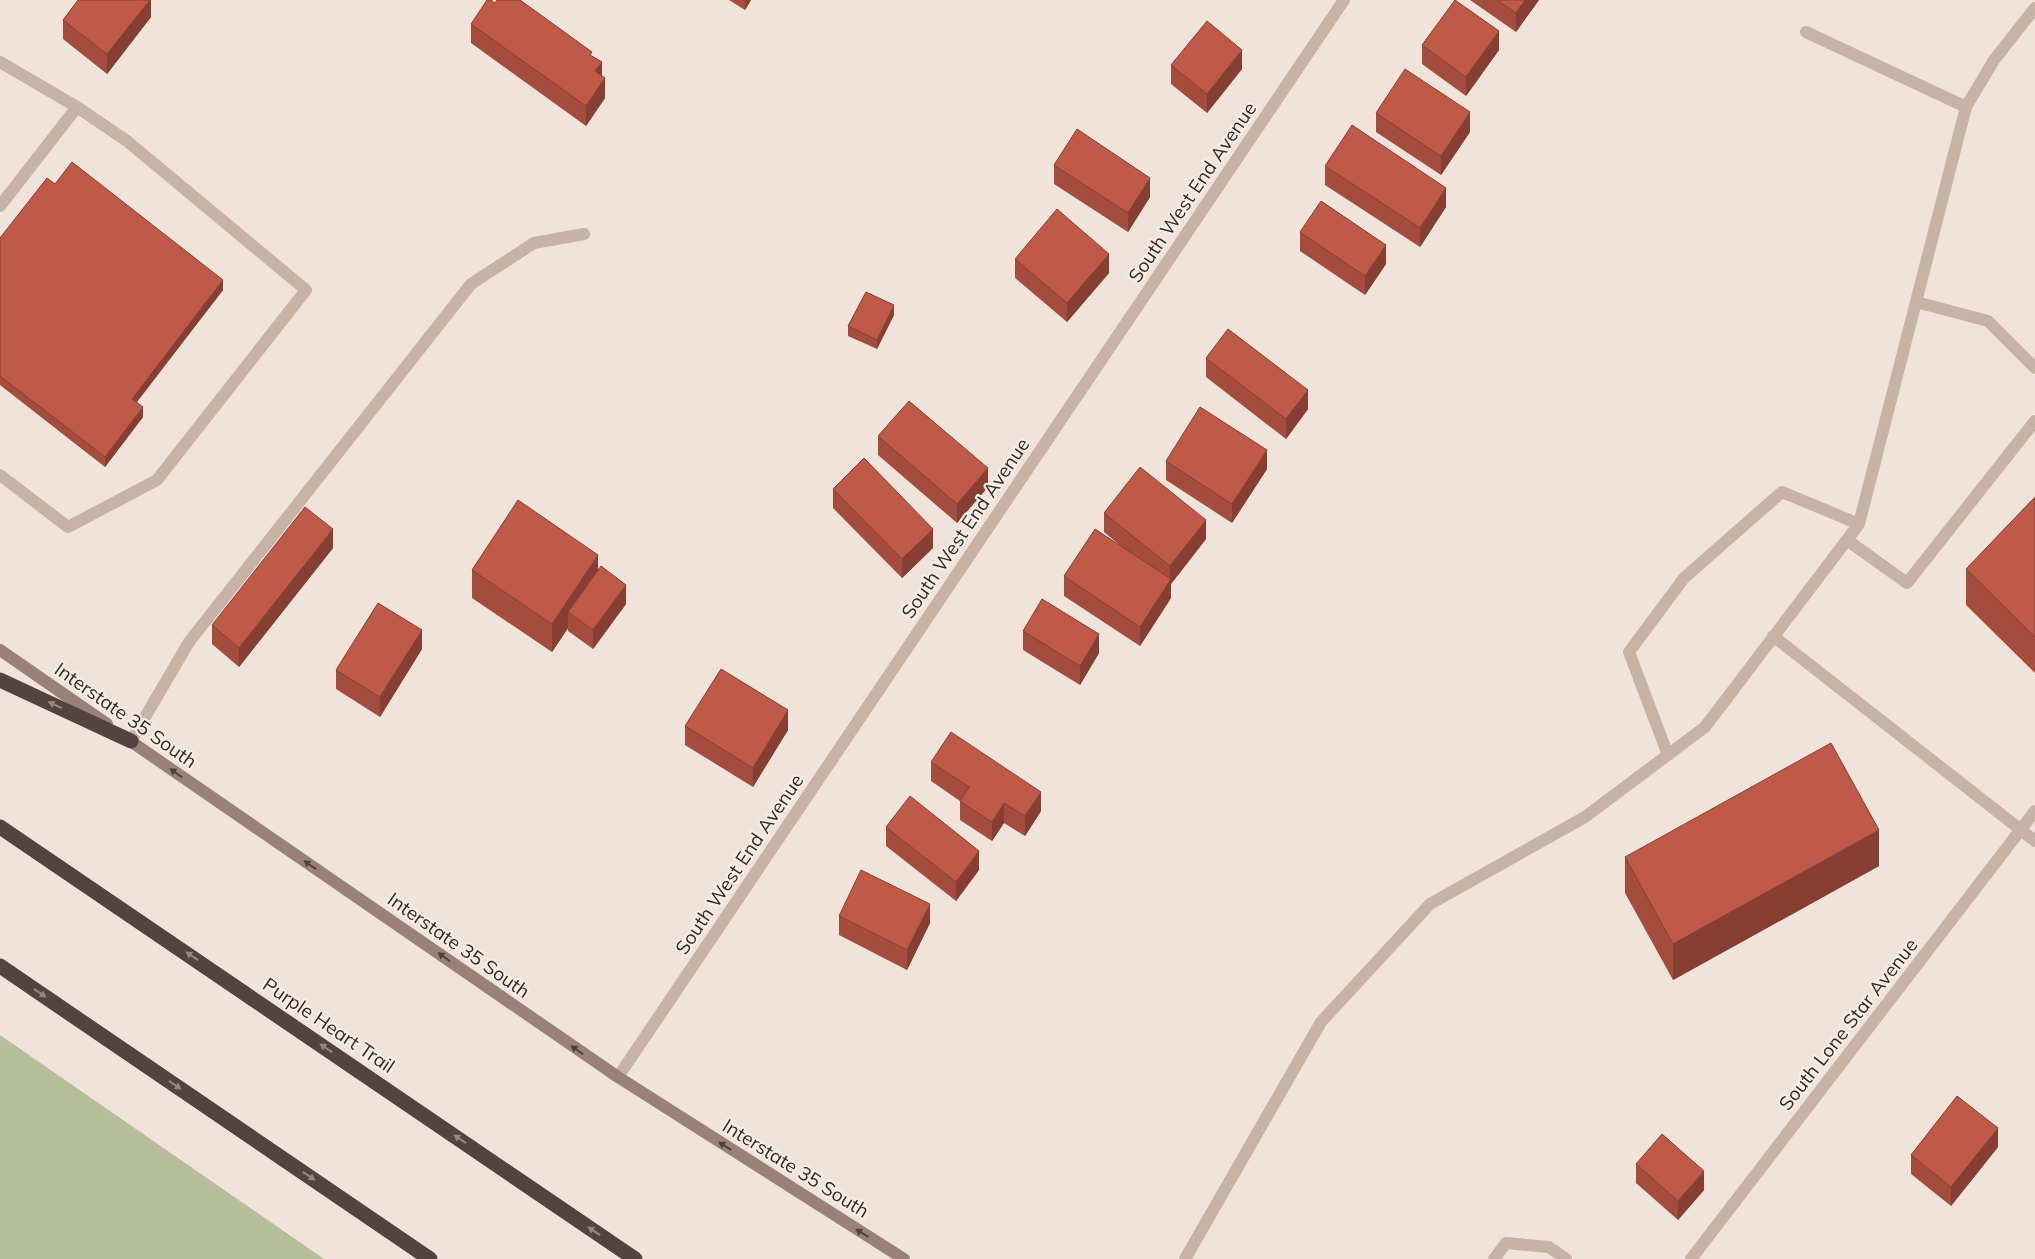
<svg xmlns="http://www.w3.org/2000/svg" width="2035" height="1259" font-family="Mulish,sans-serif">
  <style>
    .green { fill: #b5bd9a }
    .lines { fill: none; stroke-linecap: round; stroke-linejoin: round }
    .service { stroke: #c7b2a6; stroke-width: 12 }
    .minor { stroke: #c7b2a6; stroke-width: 12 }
    .secondary { stroke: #9a8178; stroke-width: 12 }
    .motorway { stroke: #54433e; stroke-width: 15 }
    .wall { fill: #a44d3e }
    .shaded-wall { fill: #863f32 }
    .building { fill: #bf5a48; stroke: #863f32 }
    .oneway { fill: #968781 }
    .oneway2 { fill: #4d3f3a }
    .labels { text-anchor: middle; stroke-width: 4.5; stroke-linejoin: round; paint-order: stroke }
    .street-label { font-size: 19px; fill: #332926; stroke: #f8ede5 }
  </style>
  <rect width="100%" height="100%" fill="#f0e3d9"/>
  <path class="green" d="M0 1035 324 1259H0Z"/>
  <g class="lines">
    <path class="service" d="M1806 32 1966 107
      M0 62 77 107 127 141 306 290 157 480 68 527 0 475
      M0 206 77 107
      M1916 302 1988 321 2035 368
      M1847 540 1907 583 2035 421
      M1773 636 2021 830
      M131 741 189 642 471 284 534 243 584 234
      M1668 755 1629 652 1684 578 1782 492 1859 524
      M1185 1259 1321 1022 1430 904 1585 817 1705 727 1859 524 1966 107 1994 60 2035 8
      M1494 1259 1506 1243 1549 1247 1566 1259"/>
    <path class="minor" d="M2021 830 2035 841
      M618 1077 1344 0
      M1691 1259 2035 811"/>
    <path class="secondary" d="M0 650 107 724
      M123 736 618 1077 904 1259"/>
    <path class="motorway" d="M0 680 131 741
      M0 827 635 1259
      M0 966 430 1259"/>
  </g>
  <path class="wall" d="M151 0V17L107 74 63 39V20Z
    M729 0H751L745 10Z
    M1470 0H1539L1516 32Z
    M495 3 592 56 602 76 605 98 586 126 471 43V24Z
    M1422 45 1499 50 1466 96 1422 64Z
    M1171 65 1242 69 1207 113 1171 84Z
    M1376 113 1470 132 1441 175 1376 132Z
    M1054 165 1150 197 1128 232 1054 184Z
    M1325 166 1446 207 1420 247 1325 185Z
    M55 184 223 290 137 402 143 417 105 467 0 385V238Z
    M1300 232 1386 264 1365 295 1300 251Z
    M1015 259 1109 273 1067 322 1015 278Z
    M894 315 877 349 848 336V326Z
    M1206 358 1308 409 1286 439 1206 377Z
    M878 436 988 487 957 523 878 455Z
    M1166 461 1267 469 1232 523 1166 480Z
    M833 489 933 548 902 578 833 508Z
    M2035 497V673L1966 605V569Z
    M1104 513 1206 539 1171 584V598L1140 646 1064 596V576L1122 547 1104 532Z
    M333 548 239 667 212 644V625Z
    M472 570H598L626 604 593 649 568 631V628L552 652 472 598Z
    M1023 631 1099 653 1080 685 1023 650Z
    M422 649 380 717 336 689V670Z
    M685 726 788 730 753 787 685 745Z
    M931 762 1041 811 1025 836 1004 823 992 841 960 820V801L931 781Z
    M886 827 979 870 956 901 886 846Z
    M1625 857 1879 866 1673 980 1625 893Z
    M839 916 930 923 907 970 839 935Z
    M1998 1147 1951 1206 1911 1174V1155Z
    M1636 1164 1704 1190 1678 1220 1636 1183Z"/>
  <path class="shaded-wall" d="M150 0H151V17L107 74V54Z
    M745 0H751L745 10Z
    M1525 0H1539L1516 32V13Z
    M1499 31V50L1466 96V77Z
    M1242 50V69L1207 113V94Z
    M602 62V82L595 71Z
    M605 78V98L586 126V106Z
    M1470 112V132L1441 175V156Z
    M1150 178V197L1128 232V213Z
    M1446 188V207L1420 247V228Z
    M1386 245V264L1365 295V276Z
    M1109 254V273L1067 322V303Z
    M223 280V290L132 408V399Z
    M894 305V315L877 349V340Z
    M1308 390V409L1286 439V419Z
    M143 407V417L105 467V457Z
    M1267 450V469L1232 523V504Z
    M988 468V487L957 523V504Z
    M1206 520V539L1171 584V598L1140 646V627L1170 580V566Z
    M333 529V548L239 667V648Z
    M933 529V548L902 578V559Z
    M598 555V583L568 612V628L552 652V624Z
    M626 585V604L593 649V630Z
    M422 630V649L380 717V697Z
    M1099 634V653L1080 685V666Z
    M788 710V730L753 787V768Z
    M1041 792V811L1025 836V816Z
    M1004 803V823L992 841V822Z
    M1879 830V866L1673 980V944Z
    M979 851V870L956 901V882Z
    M930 904V923L907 970V950Z
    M1998 1128V1147L1951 1206V1187Z
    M1704 1171V1190L1678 1220V1201Z"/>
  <path class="building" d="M78 0H150L107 54 63 20Z
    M487 0H491L495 3 497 0H520L592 52 590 55 602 62 595 71 605 78 586 106 471 24Z
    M1455 0 1499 31 1466 77 1422 45Z
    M1497 0H1525L1516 13Z
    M1207 21 1242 50 1207 94 1171 65Z
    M1405 69 1470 112 1441 156 1376 113Z
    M1352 125 1446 188 1420 228 1325 166Z
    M1077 129 1150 178 1128 213 1054 165Z
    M72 162 223 280 132 399 143 407 105 457 0 376V238L47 178 55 184Z
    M1321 201 1386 245 1365 276 1300 232Z
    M1057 209 1109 254 1067 303 1015 259Z
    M866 292 894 305 877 340 848 326Z
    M1228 329 1308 390 1286 419 1206 358Z
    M909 401 988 468 957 504 878 436Z
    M1200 407 1267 450 1232 504 1166 461Z
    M864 458 933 529 902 559 833 489Z
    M1140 467 1206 520 1170 566 1104 513Z
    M2035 497V637L1966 569Z
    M518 500 598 555 552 624 472 570Z
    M305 507 333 529 239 648 212 625Z
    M1095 529 1171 579 1140 627 1064 576Z
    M601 566 626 585 593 630 568 612Z
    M1042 599 1099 634 1080 666 1023 631Z
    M378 603 422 630 380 697 336 670Z
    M721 669 788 710 753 768 685 726Z
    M951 732 1041 792 1025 816 1004 803 992 822 960 801 969 787 931 762Z
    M1831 743 1879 830 1673 944 1625 857Z
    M910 796 979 851 956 882 886 827Z
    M861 870 930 904 907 950 839 916Z
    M1957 1096 1998 1128 1951 1187 1911 1155Z
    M1662 1134 1704 1171 1678 1201 1636 1164Z"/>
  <defs><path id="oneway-solid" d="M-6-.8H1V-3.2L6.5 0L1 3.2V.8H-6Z" transform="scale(1.25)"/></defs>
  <g class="oneway">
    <use href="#oneway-solid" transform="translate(55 705) rotate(-155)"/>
    <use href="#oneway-solid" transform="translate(192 956) rotate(-146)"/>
    <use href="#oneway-solid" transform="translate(40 993) rotate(34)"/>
    <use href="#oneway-solid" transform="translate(326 1048) rotate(-146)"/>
    <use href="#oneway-solid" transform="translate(175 1085) rotate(34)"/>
    <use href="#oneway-solid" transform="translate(460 1139) rotate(-146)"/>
    <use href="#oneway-solid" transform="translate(309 1176) rotate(34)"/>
    <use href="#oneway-solid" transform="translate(594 1231) rotate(-146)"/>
  </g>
  <g class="oneway2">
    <use href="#oneway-solid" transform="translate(176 773) rotate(-145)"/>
    <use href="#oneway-solid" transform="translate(310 865) rotate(-145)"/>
    <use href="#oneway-solid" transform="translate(444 957) rotate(-145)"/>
    <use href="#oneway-solid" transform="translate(577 1050) rotate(-145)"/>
    <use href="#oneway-solid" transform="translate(725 1146) rotate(-148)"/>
    <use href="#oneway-solid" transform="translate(862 1233) rotate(-148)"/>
  </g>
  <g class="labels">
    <g class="street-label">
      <text transform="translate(1192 192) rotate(-56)" y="7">South West End Avenue</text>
      <text transform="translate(965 528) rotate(-56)" y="7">South West End Avenue</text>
      <text transform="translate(126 715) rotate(35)" y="7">Interstate 35 South</text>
      <text transform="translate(739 864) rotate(-56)" y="7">South West End Avenue</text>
      <text transform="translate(459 945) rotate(35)" y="7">Interstate 35 South</text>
      <text transform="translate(1848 1024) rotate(-52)" y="7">South Lone Star Avenue</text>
      <text transform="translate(329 1025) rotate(34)" y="7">Purple Heart Trail</text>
      <text transform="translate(796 1168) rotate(32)" y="7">Interstate 35 South</text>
    </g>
  </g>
</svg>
